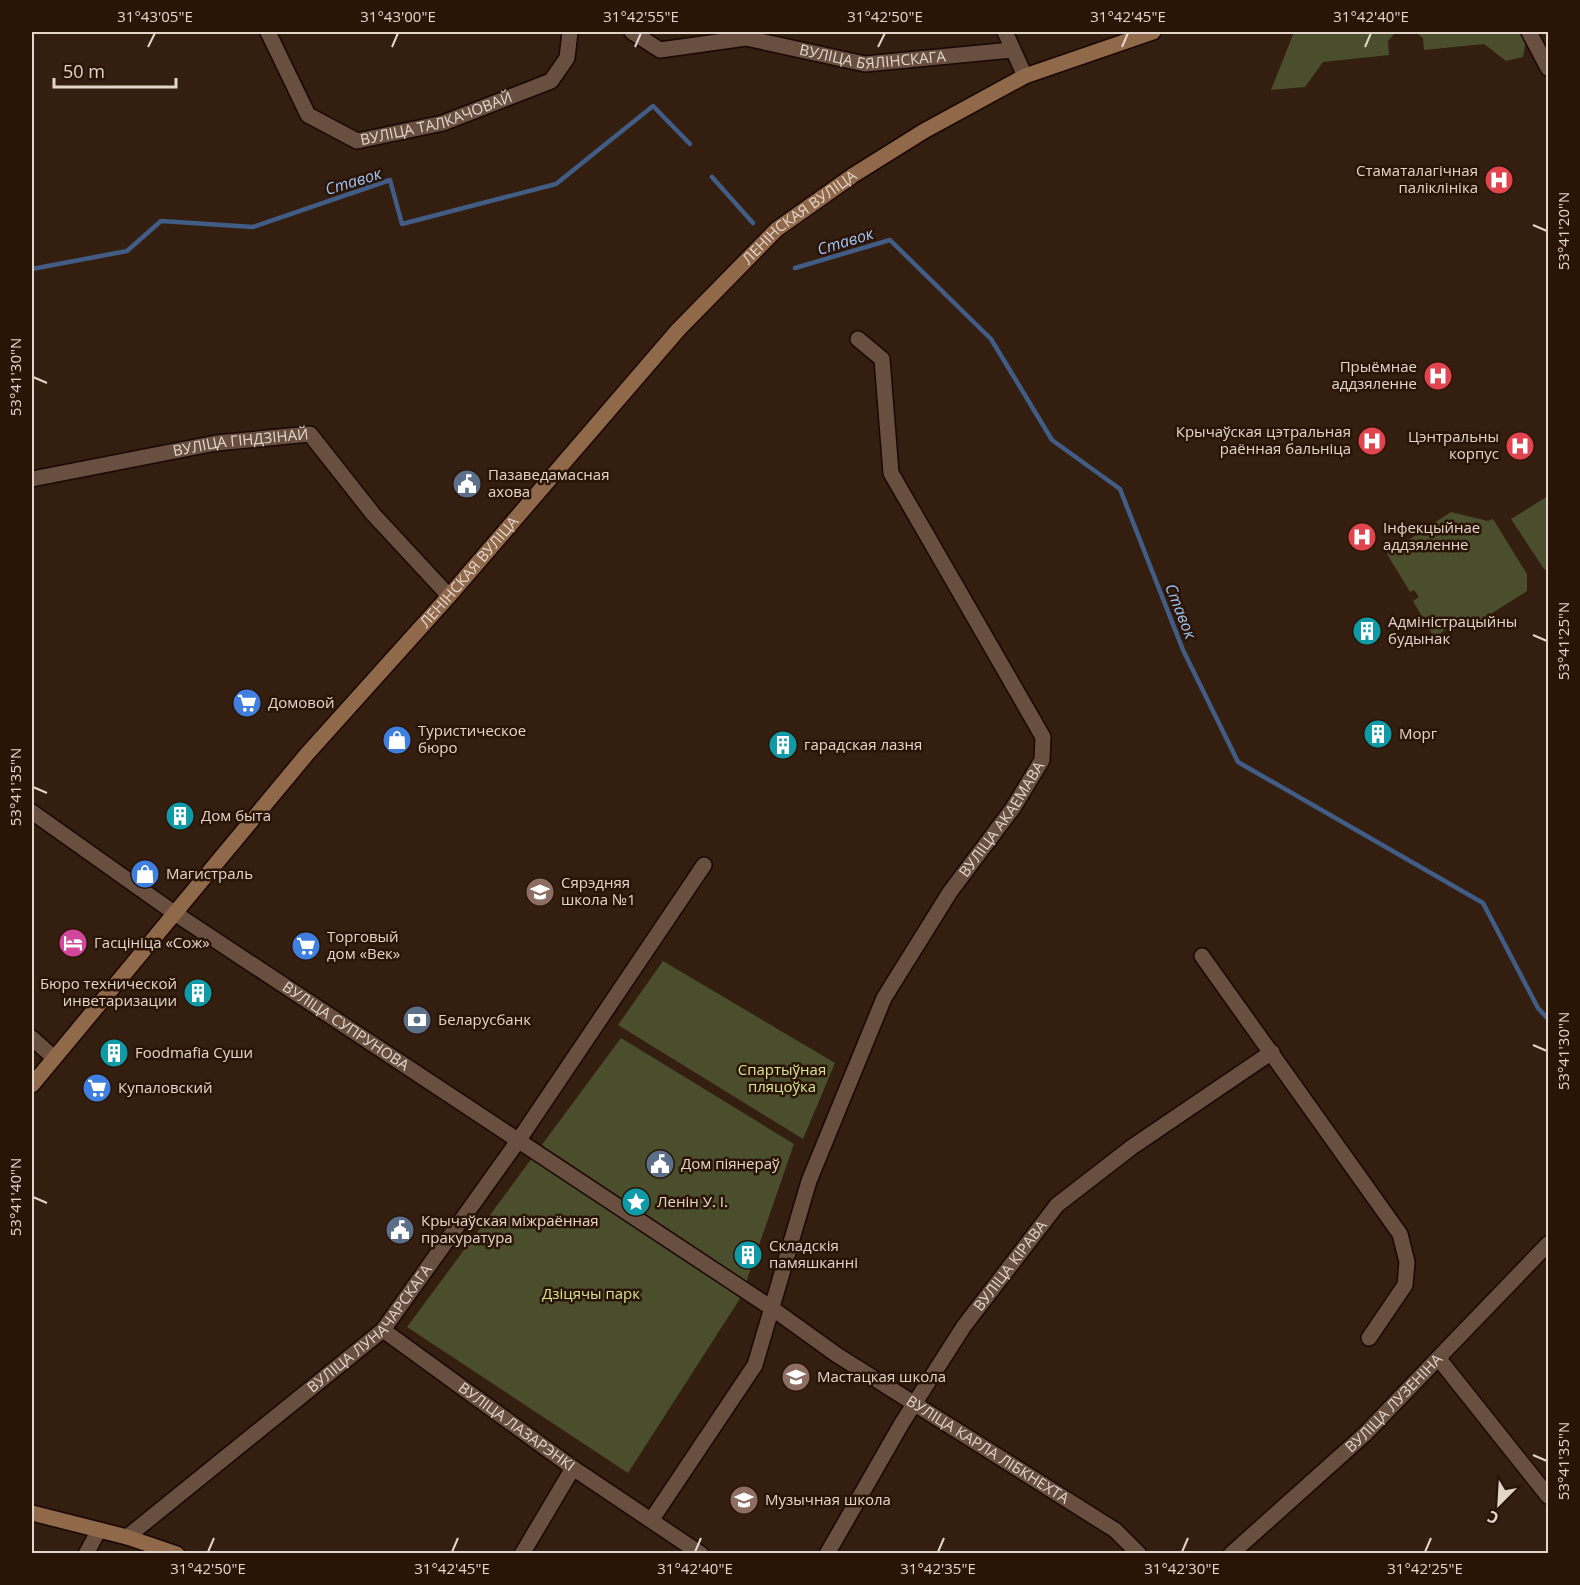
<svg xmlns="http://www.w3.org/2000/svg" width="1580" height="1585" font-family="'Open Sans',sans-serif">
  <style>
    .green { fill: #4a4e2d }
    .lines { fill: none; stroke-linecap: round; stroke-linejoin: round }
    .stream { stroke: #415c85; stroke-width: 4.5 }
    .street-casing { stroke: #1a0700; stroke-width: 18 }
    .secondary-casing { stroke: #1a0700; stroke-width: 18 }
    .street { stroke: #684f3f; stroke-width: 15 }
    .secondary { stroke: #90684a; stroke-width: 15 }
    .ticks { fill: none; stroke: #e4d5cb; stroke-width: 2 }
    .labels { text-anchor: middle; stroke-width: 5; stroke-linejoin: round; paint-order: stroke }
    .street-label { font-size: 15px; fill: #e4d5cb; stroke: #291406 }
    .poi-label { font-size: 15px; fill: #e4d5cb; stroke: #291406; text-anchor: start }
    .park-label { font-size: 15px; fill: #dae593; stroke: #291406 }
    .water-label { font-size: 16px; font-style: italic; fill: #9fc2f7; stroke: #291406 }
    .neatline { fill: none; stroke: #e4d5cb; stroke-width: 2 }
    .ticks-label { font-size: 15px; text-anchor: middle; fill: #e4d5cb }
  </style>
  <rect width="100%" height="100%" fill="#331e0f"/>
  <path class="green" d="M1294 32H1396L1388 41 1389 55 1323 62 1305 87 1271 90Z
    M1415 32H1522L1526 40 1523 57 1506 61 1484 44 1424 50 1423 38Z
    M1548 496V571L1544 569 1511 519Z
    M1451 512 1488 521 1493 519 1527 574V591L1473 625 1456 623 1442 632 1436 641 1413 601 1419 597 1414 590 1410 592 1387 554Z
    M663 961 835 1063 803 1139 618 1025Z
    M621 1038 794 1144 741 1297 628 1473 407 1327Z"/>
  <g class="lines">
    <path class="stream" d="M712 177 753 223
      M795 268 890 240 991 339 1052 440 1120 489 1183 650 1238 762 1483 903 1538 1008 1548 1019
      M32 269 127 251 161 221 253 227 390 180 402 224 556 184 653 106 690 144"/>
    <g class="street-casing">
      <g id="street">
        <path id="s1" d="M268 32 308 115 357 141 443 123 551 81 567 58 570 32"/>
        <path id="s2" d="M632 32 660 50 746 38 865 64 1012 50"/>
        <path d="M1005 32 1025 76"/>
        <path d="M1529 32 1548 68"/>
        <path id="s3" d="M32 479 216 443 310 434 373 514 449 596"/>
        <path id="s4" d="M32 812 173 912 773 1309 837 1355 1115 1530 1139 1554"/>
        <path d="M1202 956 1400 1234 1407 1262 1405 1285 1369 1338"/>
        <path d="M32 1038 54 1058"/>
        <path id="s5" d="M383 1330 573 1468 701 1554"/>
        <path d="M1439 1359 1548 1496"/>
        <path id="s6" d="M652 1519 755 1365 809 1181 884 998 950 892 1013 808 1042 760 1043 737 891 473 882 359 858 339"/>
        <path id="s7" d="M127 1537 383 1330 518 1141 704 865"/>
        <path d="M86 1554 99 1530"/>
        <path d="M522 1554 573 1468"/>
        <path id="s8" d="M827 1554 902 1423 964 1326 1057 1205 1132 1147 1272 1052"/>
        <path id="s9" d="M1231 1554 1365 1434 1548 1244"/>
      </g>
    </g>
    <g class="secondary-casing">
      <g id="secondary">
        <path id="s10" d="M32 1085 307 754 449 596 678 330 777 229 852 176 924 131 1025 76 1153 32"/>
        <path d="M32 1513 127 1537 177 1554"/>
      </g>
    </g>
    <use href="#street" class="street"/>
    <use href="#secondary" class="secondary"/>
  </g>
  <path class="ticks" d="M148 47 155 33M392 47 398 33M635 47 641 33M878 47 885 33M1122 47 1128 33M1365 47 1371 33M1533 225 1547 231M33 377 47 383M1533 635 1547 641M33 787 47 793M1533 1045 1547 1051M33 1197 47 1203M1533 1455 1547 1461M208 1552 214 1538M452 1552 458 1538M695 1552 701 1538M938 1552 944 1538M1182 1552 1188 1538M1425 1552 1431 1538"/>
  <defs>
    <g id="hospital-disc" transform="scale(1.5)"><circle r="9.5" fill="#e0444e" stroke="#291406"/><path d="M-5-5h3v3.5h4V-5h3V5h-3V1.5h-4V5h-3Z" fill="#fff"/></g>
    <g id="civic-disc" transform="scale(1.5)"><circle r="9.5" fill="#5c6f8a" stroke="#291406"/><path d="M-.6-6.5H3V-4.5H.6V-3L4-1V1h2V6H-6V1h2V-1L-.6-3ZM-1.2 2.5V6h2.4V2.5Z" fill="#fff"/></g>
    <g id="building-disc" transform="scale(1.5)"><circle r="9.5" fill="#0f9aa8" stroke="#291406"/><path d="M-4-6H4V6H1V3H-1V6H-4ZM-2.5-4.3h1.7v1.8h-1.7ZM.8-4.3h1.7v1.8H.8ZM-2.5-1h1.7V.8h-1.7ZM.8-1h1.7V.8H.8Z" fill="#fff"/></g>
    <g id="supermarket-disc" transform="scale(1.5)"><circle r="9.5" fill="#3f7fe0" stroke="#291406"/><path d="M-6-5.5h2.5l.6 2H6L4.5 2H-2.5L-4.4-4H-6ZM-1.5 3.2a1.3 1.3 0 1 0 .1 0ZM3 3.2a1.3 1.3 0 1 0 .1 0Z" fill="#fff"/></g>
    <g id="shop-disc" transform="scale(1.5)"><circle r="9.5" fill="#3f7fe0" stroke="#291406"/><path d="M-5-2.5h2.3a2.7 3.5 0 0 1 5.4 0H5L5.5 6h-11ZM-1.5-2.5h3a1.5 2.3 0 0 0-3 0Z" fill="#fff"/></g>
    <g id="school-disc" transform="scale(1.5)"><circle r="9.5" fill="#8d6e63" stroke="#291406"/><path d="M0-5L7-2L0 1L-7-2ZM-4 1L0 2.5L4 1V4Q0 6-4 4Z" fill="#fff"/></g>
    <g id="hotel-disc" transform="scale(1.5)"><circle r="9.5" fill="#d1479c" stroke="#291406"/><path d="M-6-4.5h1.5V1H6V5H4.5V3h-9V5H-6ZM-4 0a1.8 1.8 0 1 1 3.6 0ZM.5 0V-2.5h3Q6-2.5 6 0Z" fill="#fff"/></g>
    <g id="bank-disc" transform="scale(1.5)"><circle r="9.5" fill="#5c6f8a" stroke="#291406"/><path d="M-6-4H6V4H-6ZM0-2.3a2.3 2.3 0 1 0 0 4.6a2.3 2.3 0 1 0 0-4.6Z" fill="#fff"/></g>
    <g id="sight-disc" transform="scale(1.5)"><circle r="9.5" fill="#0f9aa8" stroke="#291406"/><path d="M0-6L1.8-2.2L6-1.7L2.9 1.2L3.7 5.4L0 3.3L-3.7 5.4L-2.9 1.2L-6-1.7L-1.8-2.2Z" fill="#fff"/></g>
  </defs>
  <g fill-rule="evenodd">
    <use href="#hospital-disc" x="1499" y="180"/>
    <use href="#hospital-disc" x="1438" y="376"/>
    <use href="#hospital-disc" x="1372" y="441"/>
    <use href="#hospital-disc" x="1520" y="446"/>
    <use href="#civic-disc" x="467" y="484"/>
    <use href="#hospital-disc" x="1362" y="537"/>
    <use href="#building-disc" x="1367" y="631"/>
    <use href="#supermarket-disc" x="247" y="703"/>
    <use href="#building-disc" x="1378" y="734"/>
    <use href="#shop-disc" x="397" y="740"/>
    <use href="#building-disc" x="783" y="745"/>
    <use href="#building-disc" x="180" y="816"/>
    <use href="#shop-disc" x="145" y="874"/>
    <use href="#school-disc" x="540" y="892"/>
    <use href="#hotel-disc" x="73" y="943"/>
    <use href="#supermarket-disc" x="306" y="946"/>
    <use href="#building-disc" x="198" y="993"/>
    <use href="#bank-disc" x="417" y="1020"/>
    <use href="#building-disc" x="114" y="1053"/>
    <use href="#supermarket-disc" x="97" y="1088"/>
    <use href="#civic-disc" x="660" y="1164"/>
    <use href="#sight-disc" x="636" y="1202"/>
    <use href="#civic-disc" x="400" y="1230"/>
    <use href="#building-disc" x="748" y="1255"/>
    <use href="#school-disc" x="796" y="1377"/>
    <use href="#school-disc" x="744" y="1500"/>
  </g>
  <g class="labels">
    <g class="street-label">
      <text dy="5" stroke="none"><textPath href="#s2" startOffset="249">ВУЛІЦА БЯЛІНСКАГА</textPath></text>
      <text dy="5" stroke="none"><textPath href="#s1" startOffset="230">ВУЛІЦА ТАЛКАЧОВАЙ</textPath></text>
      <text dy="5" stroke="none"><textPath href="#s10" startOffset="1160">ЛЕНІНСКАЯ ВУЛІЦА</textPath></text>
      <text dy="5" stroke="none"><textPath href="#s3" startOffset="212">ВУЛІЦА ГІНДЗІНАЙ</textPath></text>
      <text dy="5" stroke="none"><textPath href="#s10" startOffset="674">ЛЕНІНСКАЯ ВУЛІЦА</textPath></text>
      <text dy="5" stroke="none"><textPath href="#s6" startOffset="789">ВУЛІЦА АКАЕМАВА</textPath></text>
      <text dy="5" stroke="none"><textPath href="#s4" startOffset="380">ВУЛІЦА СУПРУНОВА</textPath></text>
      <text dy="5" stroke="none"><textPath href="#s8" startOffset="342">ВУЛІЦА КІРАВА</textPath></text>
      <text dy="5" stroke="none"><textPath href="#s7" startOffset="321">ВУЛІЦА ЛУНАЧАРСКАГА</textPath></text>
      <text dy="5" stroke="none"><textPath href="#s9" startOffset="222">ВУЛІЦА ЛУЗЕНІНА</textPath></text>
      <text dy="5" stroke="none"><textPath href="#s5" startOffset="165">ВУЛІЦА ЛАЗАРЭНКІ</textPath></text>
      <text dy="5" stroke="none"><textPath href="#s4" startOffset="1149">ВУЛІЦА КАРЛА ЛІБКНЕХТА</textPath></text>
    </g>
    <g class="poi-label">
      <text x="1478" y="176" text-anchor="end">Стаматалагічная<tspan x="1478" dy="17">паліклініка</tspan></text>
      <text x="1417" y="372" text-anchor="end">Прыёмнае<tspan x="1417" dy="17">аддзяленне</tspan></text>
      <text x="1351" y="437" text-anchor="end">Крычаўская цэтральная<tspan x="1351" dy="17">раённая бальніца</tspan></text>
      <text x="1499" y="442" text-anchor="end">Цэнтральны<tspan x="1499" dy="17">корпус</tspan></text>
      <text x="488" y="480">Пазаведамасная<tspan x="488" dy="17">ахова</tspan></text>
      <text x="1383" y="533">Інфекцыйнае<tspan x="1383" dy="17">аддзяленне</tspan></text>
      <text x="1388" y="627">Адміністрацыйны<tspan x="1388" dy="17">будынак</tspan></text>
      <text x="268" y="708">Домовой</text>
      <text x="418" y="736">Туристическое<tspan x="418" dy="17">бюро</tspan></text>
      <text x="1399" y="739">Морг</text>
      <text x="804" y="750">гарадская лазня</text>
      <text x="201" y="821">Дом быта</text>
      <text x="166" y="879">Магистраль</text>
      <text x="561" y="888">Сярэдняя<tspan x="561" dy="17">школа №1</tspan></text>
      <text x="327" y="942">Торговый<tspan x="327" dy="17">дом «Век»</tspan></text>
      <text x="94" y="948">Гасцініца «Сож»</text>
      <text x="177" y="989" text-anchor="end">Бюро технической<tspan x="177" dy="17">инветаризации</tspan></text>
      <text x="438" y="1025">Беларусбанк</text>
      <text x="135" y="1058">Foodmafia Суши</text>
      <text x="118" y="1093">Купаловский</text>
      <text x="681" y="1169">Дом піянераў</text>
      <text x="657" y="1207">Ленін У. І.</text>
      <text x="421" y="1226">Крычаўская міжраённая<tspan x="421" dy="17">пракуратура</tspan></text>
      <text x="769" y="1251">Складскія<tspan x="769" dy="17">памяшканні</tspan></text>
      <text x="817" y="1382">Мастацкая школа</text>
      <text x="765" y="1505">Музычная школа</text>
    </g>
    <g class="park-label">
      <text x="782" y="1075">Спартыўная<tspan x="782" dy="17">пляцоўка</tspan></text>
      <text x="591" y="1299">Дзіцячы парк</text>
    </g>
    <g class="water-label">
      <text transform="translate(353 181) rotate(-17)" y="6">Ставок</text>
      <text transform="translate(845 241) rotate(-17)" y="6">Ставок</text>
      <text transform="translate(1181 611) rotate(68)" y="6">Ставок</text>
    </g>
  </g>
  <rect width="1580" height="1585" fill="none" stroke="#291406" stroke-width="66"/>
  <g transform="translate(1499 1504) rotate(204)" stroke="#291406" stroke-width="4.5" paint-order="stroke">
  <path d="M0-4.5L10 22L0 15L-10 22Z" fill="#e4d5cb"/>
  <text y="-9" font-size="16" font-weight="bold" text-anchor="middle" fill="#e4d5cb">С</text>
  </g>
  <path d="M54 78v9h122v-9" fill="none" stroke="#e4d5cb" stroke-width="3"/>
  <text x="63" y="78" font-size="18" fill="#e4d5cb" stroke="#291406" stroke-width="4.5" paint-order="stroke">50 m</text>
  <rect x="33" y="33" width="1514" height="1519" class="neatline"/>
  <g class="ticks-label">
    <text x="155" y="22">31°43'05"E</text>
    <text x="398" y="22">31°43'00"E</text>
    <text x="641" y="22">31°42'55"E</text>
    <text x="885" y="22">31°42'50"E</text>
    <text x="1128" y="22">31°42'45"E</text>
    <text x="1371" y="22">31°42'40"E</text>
    <text transform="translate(1564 231) rotate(-90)" y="5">53°41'20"N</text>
    <text transform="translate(16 377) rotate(-90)" y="5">53°41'30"N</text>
    <text transform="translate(1564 641) rotate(-90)" y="5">53°41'25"N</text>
    <text transform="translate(16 787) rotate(-90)" y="5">53°41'35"N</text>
    <text transform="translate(1564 1051) rotate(-90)" y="5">53°41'30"N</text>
    <text transform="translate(16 1197) rotate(-90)" y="5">53°41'40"N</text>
    <text transform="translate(1564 1461) rotate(-90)" y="5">53°41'35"N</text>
    <text x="208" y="1574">31°42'50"E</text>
    <text x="452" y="1574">31°42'45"E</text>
    <text x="695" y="1574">31°42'40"E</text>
    <text x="938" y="1574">31°42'35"E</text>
    <text x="1182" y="1574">31°42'30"E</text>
    <text x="1425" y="1574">31°42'25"E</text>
  </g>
</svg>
